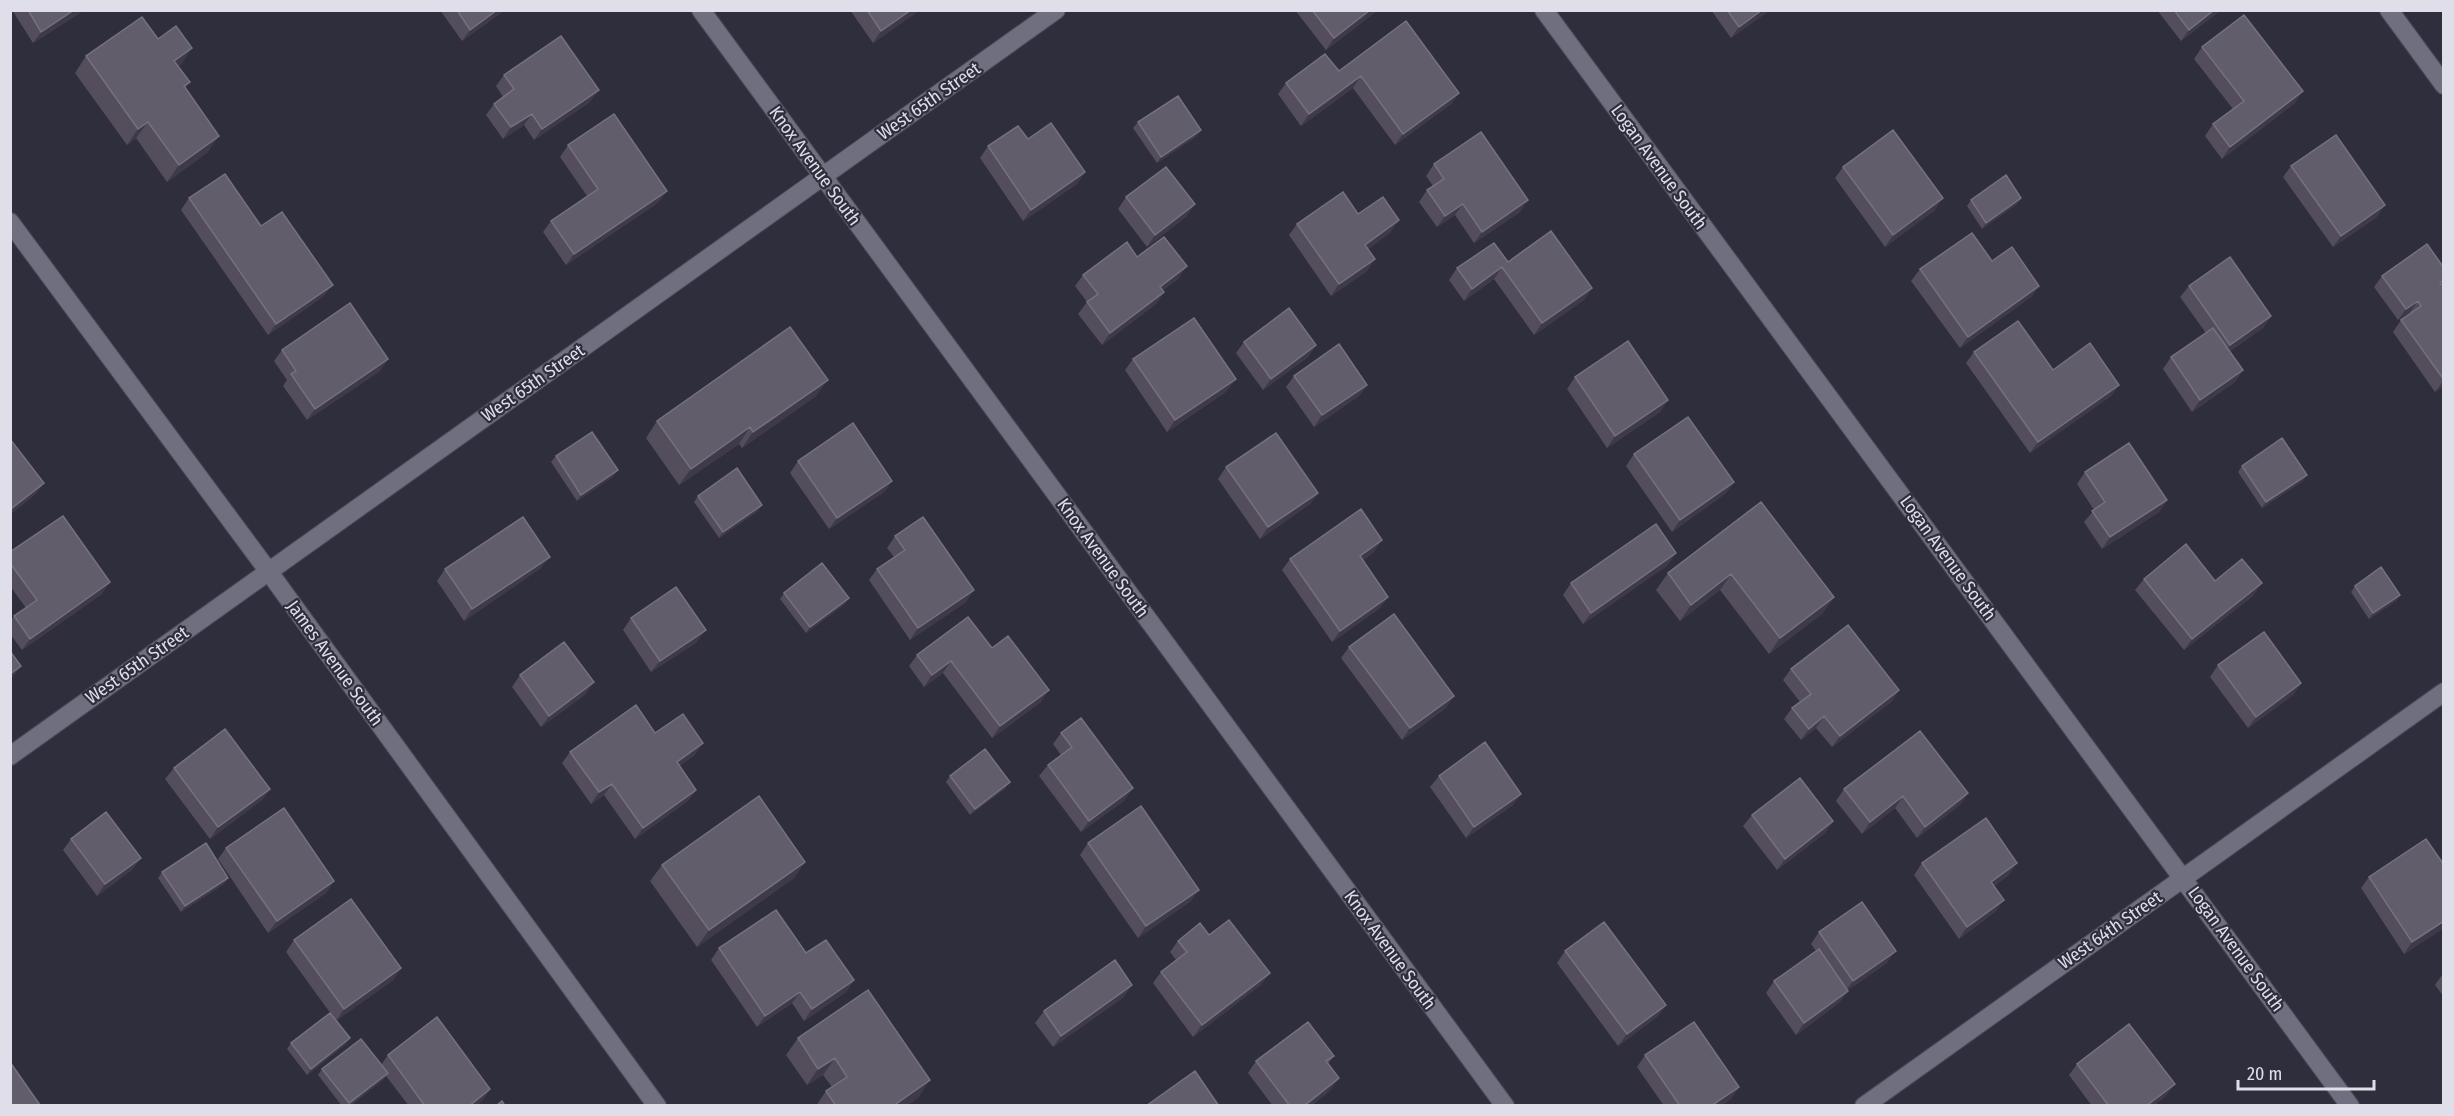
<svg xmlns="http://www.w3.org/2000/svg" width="2454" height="1116" font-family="'Fira Sans Condensed',sans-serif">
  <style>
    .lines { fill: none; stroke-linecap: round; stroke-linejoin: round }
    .street-casing { stroke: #4b4a57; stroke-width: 20 }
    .street { stroke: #706f80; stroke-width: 18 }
    .wall { fill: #534d5c }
    .shaded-wall { fill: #3e3a49 }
    .building { fill: #625d6b; stroke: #76717f; stroke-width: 1.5 }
    .labels { text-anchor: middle; stroke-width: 4.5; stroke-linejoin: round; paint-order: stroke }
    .street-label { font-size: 18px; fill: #e0dfe9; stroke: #2f2e3d }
  </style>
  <rect width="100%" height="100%" fill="#2f2e3d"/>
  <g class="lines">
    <g class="street-casing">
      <path id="street" d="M701 10 1505 1106
        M1544 10 2350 1106
        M2389 10 2444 85
        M10 222 269 572 657 1106
        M10 756 1056 10
        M1864 1106 2444 692"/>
    </g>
    <use href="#street" class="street"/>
  </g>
  <path class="wall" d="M12 10H82L80 13 33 43Z
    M440 10H505L462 41Z
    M850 10H920L873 43Z
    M1295 10H1378L1326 50Z
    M1711 10H1770L1731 38Z
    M2157 10H2221L2181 41Z
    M158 39 181 65 178 66 190 82 185 88 208 152 167 182 136 138 127 145 75 73 86 56Z
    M2202 47 2295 103 2222 159 2205 136 2213 124 2233 109 2194 59Z
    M1339 71 1459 93 1451 104 1395 145 1353 88 1301 126 1278 94 1286 83Z
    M504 75 590 102 534 140 524 125 503 139 486 115 494 104 503 97 496 86Z
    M1138 122 1197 136 1157 163 1133 128Z
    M568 145 659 202 566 265 543 232 551 221 587 196 560 157Z
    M988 146 1085 172 1077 184 1023 221 980 158Z
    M1434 164 1520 212 1474 243 1455 215 1437 227 1419 202 1427 190 1433 186 1426 176Z
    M2291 166 2377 217 2333 247 2283 177Z
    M1843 167 1935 210 1885 247 1835 178Z
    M1126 197 1187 216 1147 247 1118 209Z
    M189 198 261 226 324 296 268 335 181 210Z
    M2021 198 2017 204 1982 229 1967 206 1971 200Z
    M1358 214 1391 232 1368 249 1375 259 1367 271 1331 296 1289 235 1297 224Z
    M1137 257 1179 278 1163 290 1164 292 1156 304 1102 345 1078 314 1087 302 1075 286 1083 275Z
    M1992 261 2039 286 2031 297 1960 348 1911 281 1920 269Z
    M1508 262 1592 288 1584 300 1534 335 1494 279 1464 301 1449 280 1457 268Z
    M2382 276 2443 286 2444 287V386L2435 392 2393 332 2401 320 2411 313 2410 312 2398 320 2374 287Z
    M2189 286 2271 316 2263 328 2230 351 2243 370 2235 382 2192 412 2163 369 2171 357 2206 333 2180 297Z
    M1244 342 1316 345 1308 357 1263 390 1236 353Z
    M282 350 388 359 380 371 307 420 283 386 287 380 274 361Z
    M1974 352 2053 370 2119 385 2111 396 2030 453 1966 363Z
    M1133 359 1227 391 1167 432 1125 370Z
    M1294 376 1367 385 1359 396 1314 427 1286 387Z
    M1575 377 1668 400 1660 412 1607 448 1567 389Z
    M816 396 742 448 739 444 679 485 646 438 657 421Z
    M1634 454 1734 482 1726 493 1672 532 1626 466Z
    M556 456 614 476 577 501 551 462Z
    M798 461 892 481 884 492 829 529 790 473Z
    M2242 466 2303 481 2262 508 2238 472Z
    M1226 467 1318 493 1310 504 1260 539 1218 479Z
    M2085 472 2167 500 2159 512 2102 549 2084 522 2094 510 2077 484Z
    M698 496 758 511 719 538 694 502Z
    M1761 502 1834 597 1822 614 1769 654 1720 590 1680 621 1656 590 1668 573Z
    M895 536 966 602 910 640 869 580 877 569 894 557 887 548Z
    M10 552 102 594 22 650 10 634V621L14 616 26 608 10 586Z
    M1374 552 1363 560 1388 597 1380 608 1332 642 1282 570 1290 559Z
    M1668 565 1583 624 1563 595 1571 583Z
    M541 568 464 621 437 581 445 569Z
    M2144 579 2215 581 2254 595 2184 650 2135 590Z
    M2355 586 2400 595 2396 601 2369 619 2351 592Z
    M784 593 845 604 806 633 780 599Z
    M631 618 697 642 651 672 623 630Z
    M1349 647 1446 708 1402 740 1341 658Z
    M992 648 1041 702 992 738 943 673 924 687 909 666 917 655Z
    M2218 665 2301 683 2293 695 2248 728 2210 677Z
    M1791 669 1899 690 1891 702 1832 747 1816 728 1801 740 1784 719 1792 708 1800 702 1783 680Z
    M520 675 586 694 541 727 512 687Z
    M655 733 695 755 679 766 696 790 688 801 635 839 604 795 591 804 562 763 570 752Z
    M1061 733 1125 800 1081 832 1039 776 1048 765 1061 755 1053 744Z
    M174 768 270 789 262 800 210 839 165 779Z
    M950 776 1006 788 970 815 946 782Z
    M1439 776 1513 805 1466 838 1430 787Z
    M1844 789 1968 793 1960 805 1917 838 1895 808 1862 834 1836 801Z
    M1752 815 1833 821 1825 833 1777 870 1743 826Z
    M71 839 133 869 97 896 63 850Z
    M1088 843 1191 901 1138 938 1080 855Z
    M226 848 334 881 326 893 268 933 218 859Z
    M805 862 794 878 697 947 650 881 662 865Z
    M1922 863 2009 875 1994 886 1996 911 1959 939 1914 875Z
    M2444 865V928L2404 954 2361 888 2369 877Z
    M162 872 228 878 224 884 181 912 158 878Z
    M1819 932 1887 963 1848 990 1840 1002 1796 1035 1766 993 1774 981 1816 951 1811 944Z
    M1209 935 1262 984 1193 1037 1153 983 1161 972 1176 960 1170 952 1178 941Z
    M294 940 401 968 393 980 337 1020 350 1038 346 1044 307 1075 287 1049 291 1043 331 1014 286 952Z
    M719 948 806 953 854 980 846 992 804 1021 792 1003 757 1027 711 960Z
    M1565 951 1666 1005 1658 1016 1618 1046 1557 963Z
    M2444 972V997L2435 985Z
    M1124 997 1053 1047 1035 1023 1044 1011Z
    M798 1038 919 1097 906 1106H816L826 1091 832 1087 823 1075 807 1085 786 1055Z
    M388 1055 490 1089 482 1101 476 1106H409L386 1076 384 1079 350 1106H342L318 1075 322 1069 381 1065Z
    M1645 1055 1739 1087 1731 1099 1721 1106H1664L1637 1067Z
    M1334 1056 1328 1064 1331 1090 1311 1106H1273L1248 1073 1256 1061Z
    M2077 1064 2166 1096 2153 1106H2092L2069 1075Z"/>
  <path class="shaded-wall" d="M74 10H82L80 13 33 43 41 32Z
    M497 10H505L462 41 470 30Z
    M911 10H920L873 43 881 31Z
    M1370 10H1378L1326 50 1334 38Z
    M1762 10H1770L1731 38 1739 27Z
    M2214 10H2221L2181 41 2189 30Z
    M192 48 181 65 163 77 174 61Z
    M1361 76 1353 88 1301 126 1309 114Z
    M599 90 590 102 534 140 542 129Z
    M2303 91 2295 103 2222 159 2230 147Z
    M1459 93 1451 104 1395 145 1403 134Z
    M532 114 524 125 503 139 511 127Z
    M148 122 136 138 127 145 138 129Z
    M1201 130 1197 136 1157 163 1161 157Z
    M219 136 208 152 167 182 179 165Z
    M1085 172 1077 184 1023 221 1031 210Z
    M667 191 659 202 566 265 574 254Z
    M1943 198 1935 210 1885 247 1893 235Z
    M2021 198 2017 204 1982 229 1986 223Z
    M1528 200 1520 212 1474 243 1482 232Z
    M1195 204 1187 216 1147 247 1155 235Z
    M1463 204 1455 215 1437 227 1445 216Z
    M2385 205 2377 217 2333 247 2341 236Z
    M1399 220 1391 232 1357 257 1365 245Z
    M1375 259 1367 271 1331 296 1339 284Z
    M1187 266 1179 278 1152 298 1160 287Z
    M1502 267 1494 279 1464 301 1472 289Z
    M333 285 324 296 268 335 276 324Z
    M2039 286 2031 297 1960 348 1968 337Z
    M1592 288 1584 300 1534 335 1542 323Z
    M1164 292 1156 304 1102 345 1110 333Z
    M2418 301 2410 312 2398 320 2406 309Z
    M2271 316 2263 328 2222 356 2230 345Z
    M1316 345 1308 357 1263 390 1271 379Z
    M388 359 380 371 307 420 315 409Z
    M2243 370 2235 382 2192 412 2200 400Z
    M1236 379 1227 391 1167 432 1175 420Z
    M828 380 816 396 742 448 753 432Z
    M2444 380V386L2435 392Z
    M1367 385 1359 396 1314 427 1322 415Z
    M2119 385 2111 396 2030 453 2038 442Z
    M1668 400 1660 412 1607 448 1615 436Z
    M750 427 739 444 679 485 691 469Z
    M618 470 614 476 577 501 581 495Z
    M2307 475 2303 481 2262 508 2266 502Z
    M892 481 884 492 829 529 837 518Z
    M1734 482 1726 493 1672 532 1680 520Z
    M44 483 36 494 10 515V510L12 508Z
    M1318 493 1310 504 1260 539 1268 527Z
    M2167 500 2159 512 2102 549 2110 537Z
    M762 505 758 511 719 538 723 532Z
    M1382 540 1374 552 1352 567 1360 556Z
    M1676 553 1668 565 1583 624 1591 613Z
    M550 557 541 568 464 621 472 609Z
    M1731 574 1720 590 1680 621 1691 605Z
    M110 582 102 594 22 650 30 639Z
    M2262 583 2254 595 2184 650 2192 639Z
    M974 590 966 602 910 640 918 628Z
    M2400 595 2396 601 2369 619 2373 613Z
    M1388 597 1380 608 1332 642 1340 631Z
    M1834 597 1822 614 1769 654 1780 638Z
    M849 598 845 604 806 633 810 627Z
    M706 630 697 642 651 672 660 661Z
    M951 661 943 673 924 687 932 675Z
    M21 666 13 677 10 679V674Z
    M594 682 586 694 541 727 549 716Z
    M2301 683 2293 695 2248 728 2256 717Z
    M1049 690 1041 702 992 738 1000 726Z
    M1899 690 1891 702 1832 747 1840 736Z
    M1454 696 1446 708 1402 740 1410 728Z
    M1824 716 1816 728 1801 740 1809 729Z
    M703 743 695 755 669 774 677 762Z
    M1010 782 1006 788 970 815 975 809Z
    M612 784 604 795 591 804 599 792Z
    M1133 788 1125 800 1081 832 1089 821Z
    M270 789 262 800 210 839 218 827Z
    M696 790 688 801 635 839 643 828Z
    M1968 793 1960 805 1917 838 1925 827Z
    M1521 794 1513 805 1466 838 1474 827Z
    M1903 796 1895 808 1862 834 1870 822Z
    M1833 821 1825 833 1777 870 1785 859Z
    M141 858 133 869 97 896 105 884Z
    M805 862 794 878 697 947 709 930Z
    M2017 863 2009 875 1983 894 1991 882Z
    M228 878 224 884 181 912 185 906Z
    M334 881 326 893 268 933 277 921Z
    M1199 890 1191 901 1138 938 1146 926Z
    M2004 900 1996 911 1959 939 1967 927Z
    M2444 921V928L2404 954 2412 942Z
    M1896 951 1887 963 1844 993 1853 981Z
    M401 968 393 980 336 1021 344 1009Z
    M1270 973 1262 984 1193 1037 1202 1025Z
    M854 980 846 992 804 1021 812 1009Z
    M1132 985 1124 997 1053 1047 1061 1036Z
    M1848 991 1840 1002 1796 1035 1804 1023Z
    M800 992 792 1003 757 1027 765 1016Z
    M1666 1005 1658 1016 1618 1046 1627 1034Z
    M350 1038 346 1044 307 1075 311 1069Z
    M835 1058 823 1075 807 1085 818 1069Z
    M388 1073 384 1079 350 1106H348Z
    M1339 1078 1331 1090 1311 1106H1304Z
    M930 1080 919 1097 906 1106H893Z
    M2175 1084 2166 1096 2153 1106H2146Z
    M1739 1087 1731 1099 1721 1106H1711Z
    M490 1089 482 1101 476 1106H469Z"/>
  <path class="building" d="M28 10H74L41 32Z
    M457 10H497L470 30Z
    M867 10H911L881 31Z
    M1312 10H1370L1334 38Z
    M1727 10H1762L1739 27Z
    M2174 10H2214L2189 30Z
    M2244 15 2303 91 2230 147 2213 124 2244 101 2202 47Z
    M142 17 158 39 176 26 192 48 174 61 190 82 184 86 219 136 179 165 148 122 138 129 86 56Z
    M1406 21 1459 93 1403 134 1361 76 1309 114 1286 83 1325 54 1339 71Z
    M561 36 599 90 542 129 532 114 511 127 494 104 514 89 504 75Z
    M1178 96 1201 130 1161 157 1138 122Z
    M614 114 667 191 574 254 551 221 598 189 568 145Z
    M1051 123 1085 172 1031 210 988 146 1018 126 1028 139Z
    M1893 130 1943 198 1893 235 1843 167Z
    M1481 132 1528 200 1482 232 1463 204 1445 216 1427 190 1444 179 1434 164Z
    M2336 135 2385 205 2341 236 2291 166Z
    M1166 167 1195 204 1155 235 1126 197Z
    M225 174 261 226 282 212 333 285 276 324 189 198Z
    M2006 175 2021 198 1986 223 1971 200Z
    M1343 192 1358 214 1383 197 1399 220 1365 245 1375 259 1339 284 1297 224Z
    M1551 231 1592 288 1542 323 1502 267 1472 289 1457 268 1494 243 1508 262Z
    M1972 233 1992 261 2012 247 2039 286 1968 337 1920 269Z
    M1164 237 1187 266 1160 287 1164 292 1110 333 1087 302 1098 294 1083 275 1127 242 1137 257Z
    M2427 244 2444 268V280L2440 283 2444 287V380L2401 320 2421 306 2418 301 2406 309 2382 276Z
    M2230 257 2271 316 2230 345 2189 286Z
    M350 303 388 359 315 409 291 374 296 371 282 350Z
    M1289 308 1316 345 1271 379 1244 342Z
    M1194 318 1236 379 1175 420 1133 359Z
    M2018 321 2053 370 2090 343 2119 385 2038 442 1974 352Z
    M790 327 828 380 753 432 750 427 691 469 657 421Z
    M2213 328 2243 370 2200 400 2171 357Z
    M1628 341 1668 400 1615 436 1575 377Z
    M1339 344 1367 385 1322 415 1294 376Z
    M1688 417 1734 482 1680 520 1634 454Z
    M853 423 892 481 837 518 798 461Z
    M592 432 618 470 581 495 556 456Z
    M1276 433 1318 493 1268 527 1226 467Z
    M2282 438 2307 475 2266 502 2242 466Z
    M10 439 44 483 12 508 10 506Z
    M2129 443 2167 500 2110 537 2092 511 2105 502 2085 472Z
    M737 468 762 505 723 532 698 496Z
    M1761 502 1834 597 1780 638 1731 574 1691 605 1668 573Z
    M1361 509 1382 540 1360 556 1388 597 1340 631 1290 559Z
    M63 516 110 582 30 639 14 616 37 600 10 563V552Z
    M523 517 550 557 472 609 445 569Z
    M923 517 974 590 918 628 877 569 905 550 895 536Z
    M1656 524 1676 553 1591 613 1571 583Z
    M2186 544 2215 581 2242 559 2262 583 2192 639 2144 579Z
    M822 563 849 598 810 627 784 593Z
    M2381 567 2400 595 2373 613 2355 586Z
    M676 587 706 630 660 661 631 618Z
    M1394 614 1454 696 1410 728 1349 647Z
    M968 617 992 648 1008 636 1049 690 1000 726 951 661 932 675 917 655Z
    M1848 625 1899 690 1840 736 1824 716 1809 729 1792 708 1811 694 1791 669Z
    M2264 632 2301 683 2256 717 2218 665Z
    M564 642 594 682 549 716 520 675Z
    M10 651 21 666 10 674Z
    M636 705 655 733 683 714 703 743 677 762 696 790 643 828 612 784 599 792 570 752Z
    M1081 718 1133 788 1089 821 1048 765 1072 747 1061 733Z
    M225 729 270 789 218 827 174 768Z
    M1920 731 1968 793 1925 827 1903 796 1870 822 1844 789Z
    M1485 742 1521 794 1474 827 1439 776Z
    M985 749 1010 782 975 809 950 776Z
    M1800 778 1833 821 1785 859 1752 815Z
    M759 796 805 862 709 930 662 865Z
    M1141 806 1199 890 1146 926 1088 843Z
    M284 808 334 881 277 921 226 848Z
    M106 812 141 858 105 884 71 839Z
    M1986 818 2017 863 1991 882 2004 900 1967 927 1922 863Z
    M2426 839 2444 865V921L2412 942 2369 877Z
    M206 843 228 878 185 906 162 872Z
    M351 899 401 968 344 1009 294 940Z
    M1862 902 1896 951 1853 981 1819 932Z
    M776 910 806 953 826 940 854 980 812 1009 800 992 765 1016 719 948Z
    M1229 920 1270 973 1202 1025 1161 972 1187 952 1178 941 1200 923 1209 935Z
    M1604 922 1666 1005 1627 1034 1565 951Z
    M1819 949 1848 991 1804 1023 1774 981Z
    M1115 960 1132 985 1061 1036 1044 1011Z
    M868 990 930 1080 893 1106H836L826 1091 847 1077 835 1058 818 1069 798 1038Z
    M330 1013 350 1038 311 1069 291 1043Z
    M437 1017 490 1089 469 1106H425L388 1055Z
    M1308 1022 1334 1056 1326 1061 1339 1078 1304 1106H1290L1256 1061Z
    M1694 1022 1739 1087 1711 1106H1680L1645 1055Z
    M2129 1024 2175 1084 2146 1106H2109L2077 1064Z
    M361 1039 388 1073 349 1103 322 1069Z
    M10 1062 40 1105V1106H10Z
    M1195 1071 1219 1106H1146Z
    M502 1101 505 1106H496Z"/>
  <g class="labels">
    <g class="street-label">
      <text transform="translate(929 101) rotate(-35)" y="6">West 65th Street</text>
      <text transform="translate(815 166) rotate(54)" y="6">Knox Avenue South</text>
      <text transform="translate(1659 167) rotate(54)" y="6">Logan Avenue South</text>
      <text transform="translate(533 383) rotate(-35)" y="6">West 65th Street</text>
      <text transform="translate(1103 558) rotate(54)" y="6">Knox Avenue South</text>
      <text transform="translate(1948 558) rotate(54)" y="6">Logan Avenue South</text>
      <text transform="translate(335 663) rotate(54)" y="6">James Avenue South</text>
      <text transform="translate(137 665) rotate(-35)" y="6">West 65th Street</text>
      <text transform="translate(2110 930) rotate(-35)" y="6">West 64th Street</text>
      <text transform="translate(2236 949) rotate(54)" y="6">Logan Avenue South</text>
      <text transform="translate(1390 950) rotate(54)" y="6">Knox Avenue South</text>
    </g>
  </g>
  <rect width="2454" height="1116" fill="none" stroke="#e0dfe9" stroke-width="24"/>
  <path d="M2238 1080v9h136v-9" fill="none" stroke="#e0dfe9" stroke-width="3"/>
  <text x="2247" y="1080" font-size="18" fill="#e0dfe9" stroke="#2f2e3d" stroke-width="4.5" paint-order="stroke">20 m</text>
</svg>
